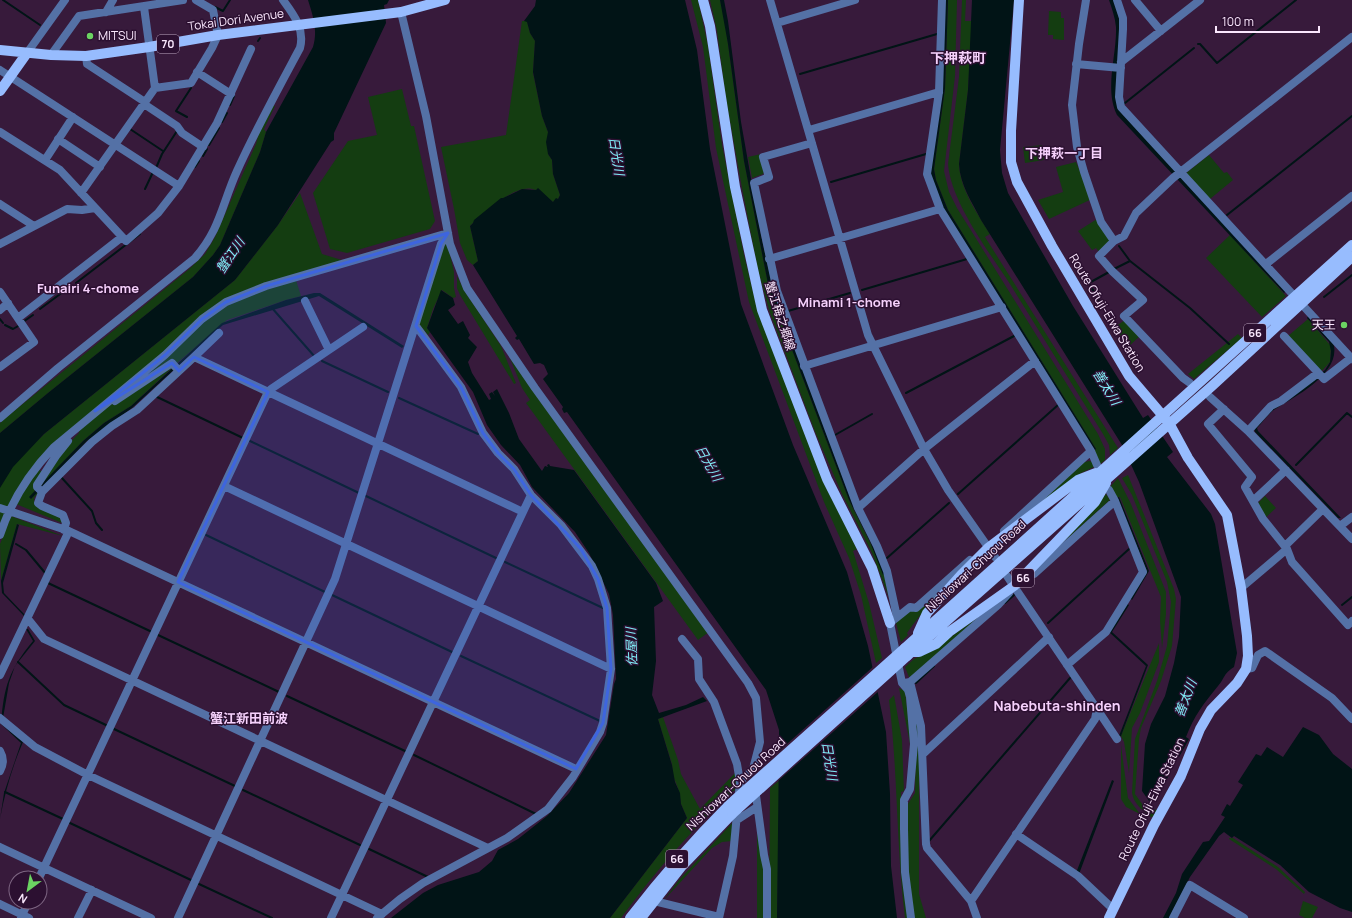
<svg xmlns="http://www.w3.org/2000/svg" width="1352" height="918" font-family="Manrope,'Noto Sans JP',sans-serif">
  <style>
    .green { fill: #143d11 }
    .water { fill: #011416 }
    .pier { fill: #371a3b }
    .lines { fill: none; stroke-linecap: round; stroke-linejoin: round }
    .stream { stroke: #011416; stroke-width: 2 }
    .minor { stroke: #5471a6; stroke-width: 8 }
    .major { stroke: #97bcfe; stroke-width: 10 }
    .major-bridge { stroke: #97bcfe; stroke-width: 10 }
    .marked { fill: #3e65de; fill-opacity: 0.2; stroke: #3e65de; stroke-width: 3; stroke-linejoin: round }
    .poi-dot { fill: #6bd362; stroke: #2c1031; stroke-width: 1.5 }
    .labels { text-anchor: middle; stroke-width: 3; stroke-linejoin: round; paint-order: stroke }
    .shield { fill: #2c1031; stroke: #bca6c0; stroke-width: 1 }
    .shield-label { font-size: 11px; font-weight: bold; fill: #fae7fd }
    .street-label { font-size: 12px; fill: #fae7fd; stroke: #2c1031 }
    .poi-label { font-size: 12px; fill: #fae7fd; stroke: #2c1031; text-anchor: start }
    .neighbourhood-label { font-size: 13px; font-weight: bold; fill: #f6d1fc; stroke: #2c1031 }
    .water-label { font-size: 13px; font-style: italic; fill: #80eff8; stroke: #2c1031 }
    .quarter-label { font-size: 14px; font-weight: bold; fill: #f6d1fc; stroke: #2c1031 }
  </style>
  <rect width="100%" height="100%" fill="#371a3b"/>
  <path class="green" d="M691 0H698L708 46 722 145 744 255 758 312 824 482 857 549 853 551 869 603 882 658 876 663 861 595 849 558 824 502 749 302 716 148 703 47Z
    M710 0H720L725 22 744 161 769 289 849 500 885 573 891 603 872 553 842 494 816 434 770 313 758 270 742 188 726 99 717 31Z
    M948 0H957L955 76 944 171 949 192 957 208 1098 434 1105 449V460L1099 465 1094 451 1096 449 948 210 936 180 934 169 945 88Z
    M962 0H966L965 21H972L968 90 959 164C960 189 977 213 990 234L985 237 1118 448 1110 455 1109 445 1103 434C1072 384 1041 334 1010 284 989 252 951 202 948 164L959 77Z
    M1049 11 1061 12V18H1064V40L1053 39V35H1048Z
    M522 21H527L530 33 535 41 533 73 542 116 548 132V154L552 160 553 174 560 195 558 199 553 202C547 198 540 190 532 189 513 185 483 214 470 226L478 261 473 265 467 260 460 243 454 209 441 147 506 135Z
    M402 89 411 126H414L435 221 430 229 347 253 330 249 313 193 348 141 377 135 368 97Z
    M273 105 275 106 264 129 266 132 260 152 220 245 213 255 193 277 48 393 0 433V423L3 420 188 270 205 254 215 237 256 144 259 132Z
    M1042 145 1044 160 1025 163 1023 147Z
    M761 154 764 172 763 174 752 178 748 157Z
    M1209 155 1224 173 1227 172 1233 180 1210 199 1185 174Z
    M1076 162 1092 199 1049 219 1038 200 1063 192 1056 167Z
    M300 193 322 254 345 261 225 301 51 448 0 528C0 518 0 496 0 487 7 468 30 448 44 434L235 280 278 225Z
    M1097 219 1111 242 1100 253 1096 248 1092 250 1078 231Z
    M1230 235 1286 296 1262 317 1206 258Z
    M447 242 454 272V288L456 297 453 298 442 290 433 309 427 328 430 332 428 335 419 324 443 246Z
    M457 276 464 290 501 346 516 383 514 384 460 295 457 288Z
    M296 280 301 296 286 300 227 320 176 364 136 386C163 359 193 323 227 305 249 293 272 286 296 280Z
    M1308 319 1331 346 1330 362 1321 372 1288 336Z
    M1125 320 1140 336 1128 347 1115 327Z
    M1238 334 1242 338 1194 379 1188 374Z
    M506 348 709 632 698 640 526 403 530 400 522 388Z
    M171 366 173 367 131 406 104 423 83 441 40 486 65 447 79 433 80 427 113 403Z
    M1089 461 1093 462 1094 467 1081 473 1043 505 1017 523 1081 463Z
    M37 469 43 472 31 499 37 492 38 493 34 498 35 505 62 519V523L16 504Z
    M1128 475 1174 589 1176 599 1172 646 1161 681 1141 728 1139 739 1135 794 1145 808 1158 810 1155 816 1151 817C1142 810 1134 804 1132 793L1135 739 1157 681 1167 646 1171 602 1167 582 1132 495 1122 478Z
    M1118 478 1131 504 1166 592V614L1162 648 1160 620 1161 597 1120 497 1117 498 1110 487Z
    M1106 494 1110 500 1046 558 1103 497Z
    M1265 496 1276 508 1264 519 1256 505Z
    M11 516 63 536 17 524 1 581 0 544Z
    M956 575C940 594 921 612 907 633L908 635 901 642 896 623 908 611 918 610Z
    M991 608 913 676 909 677 905 667 914 659 934 649Z
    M1159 643V662L1140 713 1132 728 1129 773 1124 742 1121 736Z
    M899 688 905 691 911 742 910 744Z
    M894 695 902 740 904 791 901 792 903 875 909 918H905C896 845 898 772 889 700Z
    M912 697 919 725V894L926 918H913L907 870 906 807 915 793 916 745Z
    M663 717 678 760 681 774 700 809 736 772 737 788C693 827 656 871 621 918H610L687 818 681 804 678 788 673 776 672 764 658 719Z
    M1121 745 1128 798 1140 814 1126 807 1121 799Z
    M780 780 777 918H769L770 788Z
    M733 822 732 841 722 842 712 848 664 900 679 880Z
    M757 822 764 866 765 918H757Z
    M1229 838H1233L1278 867 1305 892 1304 894 1276 869 1229 839Z
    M1303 901 1318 907 1312 918H1305L1299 915Z"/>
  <path class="water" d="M308 0H389L387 4 384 5 386 23 334 133V140L331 142 278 225 235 280 44 434 13 467 0 488V433L48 393 193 277 213 255 220 245 260 152 266 132 313 47C318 30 313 16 308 0Z
    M536 0H685L697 50 710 149 741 304 793 445 847 572 868 646 886 732 890 794 891 866 897 918H777L779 745V730L766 690 567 412 564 413 562 409 563 407 543 379 548 374 544 365 540 363 534 364 519 339 517 340 515 338 517 336 473 265 478 261 470 226 473 223 474 220 501 198H503L522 189 536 190 538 188 553 202 556 198 558 199 560 195 553 174 552 160 548 154 546 142 548 132 542 116 533 72 535 41 530 33 527 22 524 21 535 6Z
    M720 0H724L728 21 741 122 761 235 773 289 885 573 883 575 870 542 849 500 769 289 744 161 728 44Z
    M944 0H948L945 88 934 169 936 180 948 210 1096 449 1094 451 943 209 934 188 930 171Z
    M972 0H1014L1000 150 1002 173 1008 193 1073 306 1143 418 1148 415 1173 452 1167 457 1211 514 1215 524 1237 653 1234 667C1223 674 1225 678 1218 686 1204 703 1194 716 1186 737L1189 739 1179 757 1176 755 1167 772 1170 773 1167 779 1164 778 1153 801H1149L1142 791 1145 744 1151 724 1165 696 1174 663 1179 637 1181 597 1139 482 1122 445 981 220C972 202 960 185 959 164L968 90Z
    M1109 0H1114L1119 18 1121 112 1286 291 1284 293 1117 115C1104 89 1117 55 1116 27 1115 17 1112 9 1109 0Z
    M441 290 453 298 455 305 448 310 458 324 463 321 470 335 468 338 477 347 468 362 472 373 489 400 491 399 489 394 492 392 495 396 493 392 497 389 509 413 519 439 542 471 545 466 548 467 547 465 549 464 550 466 574 470 656 583 663 601 654 607 656 661 652 695 659 713 686 705 703 697 707 701 658 719 672 765 675 782 680 793 681 804 687 818 610 918H391L423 893 438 885 479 872 492 861 498 850 518 839 547 816 569 793 606 735 614 684 616 679 613 615 609 594 589 553 575 532 532 487 520 465 501 445 487 425 473 392 427 328Z
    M314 293H320L404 346 402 348 319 296 223 325 132 408 87 441 31 499 29 497 83 441 104 423 131 406 222 323 286 300Z
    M1309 315C1315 323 1332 338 1334 346 1339 374 1296 396 1277 408 1269 412 1263 422 1257 428L1258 431 1341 518H1338L1255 432 1254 428 1274 407 1287 400 1325 370 1330 362 1331 351 1329 342 1307 318Z
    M1119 497 1149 571 1132 600 1130 598 1147 571 1117 498Z
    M17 524 19 525 3 583 4 593 25 615V617L2 593 1 581Z
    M1126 603 1129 605 1112 632 1148 665 1121 736H1119L1146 666 1109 632Z
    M26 629H28L35 641 15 666 9 683 2 724 23 742C12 767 5 792 0 819L4 793 21 743 1 724C4 686 9 670 33 641Z
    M1303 727 1319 735 1333 754 1352 769V912L1340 908 1309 892 1280 865 1234 836 1232 838 1224 832 1219 836 1190 877 1169 918H1163L1176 893 1182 874 1203 842 1209 841 1225 817 1221 815 1227 804 1230 806 1243 785 1238 782 1256 754 1261 756 1267 747 1283 757Z
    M1112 780 1114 781 1079 874 1076 873Z"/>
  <path class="pier" d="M874 666 880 690 778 781V752Z"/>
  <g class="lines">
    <path class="stream" d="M3 0 40 25
      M215 7 223 11 230 0
      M258 41 260 38
      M1198 44H1200L1217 63 1296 0
      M800 74 937 34
      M1125 103 1194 48
      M230 105 234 96
      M187 117 176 111 191 88
      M222 122 227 113
      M130 129 163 151
      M209 145 219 128
      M203 156 207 149
      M195 167 199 161
      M156 168 162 154 177 131
      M831 182 926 154
      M145 189 153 172
      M1227 215 1352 116
      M1119 246 1130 261 1190 308 1229 344
      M1114 269 1130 261
      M1109 272 1089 283 1113 325
      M76 283 140 234
      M862 290 967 259
      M1324 297 1352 275
      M272 308 315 357
      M40 309 71 286
      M788 311 850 293
      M0 319 3 323
      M23 322 33 315
      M5 325 13 329 20 325
      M322 361 388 392
      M906 393 1014 336
      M155 396 243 438
      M399 398 478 434
      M835 435 872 414
      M250 441 359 493
      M1296 465 1347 413 1352 417
      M61 477 92 511 96 523 102 530
      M958 494 1058 405
      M366 496 496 558
      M206 535 325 592
      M16 544 26 550 46 574
      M887 558 949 503
      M505 562 603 608
      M48 583 152 632
      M332 595 452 652
      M1005 603 1014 595
      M1342 605 1352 597
      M1048 623 1129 549
      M158 635 279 692
      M461 656 600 721
      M18 662 64 705 108 726
      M916 683 934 666
      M287 696 405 751
      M114 729 235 786
      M414 755 536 814
      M243 790 360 845
      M5 792 63 819
      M70 823 191 880
      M929 841 1070 678
      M369 849 428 877
      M199 884 272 918"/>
    <path class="minor" d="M770 0 868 335 924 449 948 490 995 557
      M942 0 939 92 927 174 940 209 1091 451 1004 531
      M1086 0 1079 44 1072 105 1077 147 1084 172 1101 222 1114 241
      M1117 0 1123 18V29L1119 97 1121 107 1352 359
      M1135 0 1161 31
      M106 12 113 0
      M401 12 426 116 450 244 467 288 535 388 748 683 756 698 760 742 753 769 740 782
      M777 23 855 0
      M27 53 65 0
      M51 55 79 16 183 0
      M86 56 87 64 145 102
      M1121 62 1200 0
      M1076 64 1121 68
      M0 70 179 186
      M197 72 231 94
      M155 88 191 83 212 48 218 35 213 10 196 0
      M144 104 177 126 182 133 203 147
      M809 130 939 92
      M0 132 60 170 126 241 158 213 179 186 217 123 251 49
      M58 139 100 167
      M812 143 763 157 769 177 754 183 777 291 858 508 877 546 887 571 897 617
      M45 160 73 117
      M81 193 155 88 144 7
      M0 204 34 226
      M0 244 67 209 82 210 95 208
      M769 259 940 209
      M1266 264 1352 196
      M0 292 34 342 0 367
      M305 301 329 350
      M0 310 8 303
      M18 318 122 237
      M1284 336 1324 379 1351 358
      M194 357 219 333
      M804 366 1002 307
      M1190 383 1183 378 1124 316 1143 300 1112 271 1099 256 1114 241 1124 236 1136 213 1173 178 1352 37
      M1210 397 1248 431 1352 539
      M115 401 172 363 179 371
      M1224 409 1208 424 1252 477 1245 487 1263 519 1287 549 1292 562 1348 625 1352 621
      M0 418 58 368 195 258C220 230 222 204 237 171 256 129 278 89 300 48 305 29 294 15 283 0
      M1248 431 1271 406 1281 401 1318 373
      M1091 451 1097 465
      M224 486 611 669
      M42 492 37 487V485L56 456 68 441
      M1253 501 1286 470
      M0 508 69 531 576 769
      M858 508 924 449 1035 361
      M1340 526 1352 517
      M64 530 66 523 63 515 42 506 38 503 42 492 92 442 112 426 137 410 194 357 523 512
      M0 535C11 501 29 473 54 447L165 355 202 319 226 302 266 286 448 233
      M1285 546 1323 509
      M1024 577 1034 574 1115 501
      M1241 588 1287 549
      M28 619 44 639 488 848
      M682 639 698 659 699 679 714 702 737 764 740 782 733 856 719 918
      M1067 665 1106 632 1143 572 1115 501 1109 490
      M1246 669 1252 668 1258 655 1265 651 1332 698 1352 719
      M0 675 69 531
      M910 682 921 726 926 844 927 848 971 901 977 918
      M905 683 910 682 998 605 1009 593
      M1097 709 1117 739
      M0 718 35 747 88 775 382 914
      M0 751C4 758 4 764 0 771
      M924 753 1049 637
      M755 788 764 855 767 869V918
      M737 820 757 807
      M1016 834 1078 876 1113 909
      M0 847 151 918
      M39 878 268 392 271 389 363 327
      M654 901 719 917
      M971 901 1095 719 1097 709 1007 576
      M0 904 29 918
      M21 918 28 902
      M78 918 92 890
      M178 918 335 579 441 244 448 233
      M331 918 531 495
      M377 918 400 899 423 883 507 838 548 809 573 777 600 732 603 723 611 669 607 608 598 579 592 566 561 525 531 495 514 469 498 453 483 433 461 387 416 326
      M911 918 905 872 904 829V800L910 789 914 744 910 697 908 690 902 683 890 623 910 607 916 608 970 560
      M1173 918 1190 885 1244 918"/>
    <path class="major" d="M703 0 710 26 735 187 762 310 827 479 872 568 890 623
      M1019 0 1011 131V162L1017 182 1052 246 1129 376 1169 423 1188 458 1227 515 1241 588 1247 636 1248 656 1246 669 1237 683 1211 710 1200 729 1181 776 1154 825 1109 918
      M0 50 51 55 86 56 149 47 218 35 401 12 445 0
      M0 91 27 53
      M918 633 927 613 961 575 988 548 1078 480 1096 473
      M905 648 1352 245
      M914 652H919L936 644 949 632 1014 586 1095 502 1106 483
      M907 656 1212 386 1352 257
      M630 918C661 878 693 841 729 805
      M641 918 682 866 732 814"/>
    <path class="major-bridge" d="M729 805 905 648
      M732 814 907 656"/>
  </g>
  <path class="marked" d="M448 233 441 244 416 326 461 387 483 433 498 453 514 469 531 495 581 549 598 579 607 608 611 669 603 723 576 769 178 582 268 392 194 357 179 371 172 363 95 411 165 355 202 319 226 302 266 286Z"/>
  <g class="poi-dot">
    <circle cx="90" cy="36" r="4"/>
    <circle cx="1344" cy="325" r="4"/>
  </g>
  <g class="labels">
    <g class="shield">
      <rect x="157" y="35" width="22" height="18" rx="3"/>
      <rect x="1244" y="324" width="22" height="18" rx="3"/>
      <rect x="1012" y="569" width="22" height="18" rx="3"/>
      <rect x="666" y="850" width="22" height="18" rx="3"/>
    </g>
    <g class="shield-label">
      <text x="168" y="48">70</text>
      <text x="1255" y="337">66</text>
      <text x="1023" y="582">66</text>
      <text x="677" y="863">66</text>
    </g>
    <g class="street-label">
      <text transform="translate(236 20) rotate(-8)" y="4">Tokai Dori Avenue</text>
      <text transform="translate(1107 313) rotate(59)" y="4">Route Ofuji-Eiwa Station</text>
      <text transform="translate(780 316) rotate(72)" y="4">蟹江梅之郷線</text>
      <text transform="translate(976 566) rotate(-42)" y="4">Nishiowari-Chuou Road</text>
      <text transform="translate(736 784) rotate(-43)" y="4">Nishiowari-Chuou Road</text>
      <text transform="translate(1152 799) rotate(-64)" y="4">Route Ofuji-Eiwa Station</text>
    </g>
    <g class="poi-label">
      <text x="98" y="40">MITSUI</text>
      <text x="1336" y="329" text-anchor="end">天王</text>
    </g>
    <g class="neighbourhood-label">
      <text x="1064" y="158">下押萩一丁目</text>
      <text x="88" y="293">Funairi 4-chome</text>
      <text x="849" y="307">Minami 1-chome</text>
      <text x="249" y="723">蟹江新田前波</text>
    </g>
    <g class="water-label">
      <text transform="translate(617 156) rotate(81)" y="5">日光川</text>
      <text transform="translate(230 255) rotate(-56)" y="5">蟹江川</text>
      <text transform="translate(1107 387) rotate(58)" y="5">善太川</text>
      <text transform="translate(709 463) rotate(60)" y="5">日光川</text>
      <text transform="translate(631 647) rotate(-92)" y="5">佐屋川</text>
      <text transform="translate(1185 698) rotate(-69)" y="5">善太川</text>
      <text transform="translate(830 761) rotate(81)" y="5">日光川</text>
    </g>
    <g class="quarter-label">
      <text x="958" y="63">下押萩町</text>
      <text x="1057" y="711">Nabebuta-shinden</text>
    </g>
  </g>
  <g transform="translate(28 890) rotate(212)"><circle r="19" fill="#2c1031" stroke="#7e6683"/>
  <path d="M0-3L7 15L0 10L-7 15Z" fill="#6bd362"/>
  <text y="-6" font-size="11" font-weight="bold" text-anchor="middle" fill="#fae7fd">N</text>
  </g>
  <path d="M1216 26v6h103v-6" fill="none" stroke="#fae7fd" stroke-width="2"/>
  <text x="1222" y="26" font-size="12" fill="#fae7fd" stroke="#2c1031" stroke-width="3" paint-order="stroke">100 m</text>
</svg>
